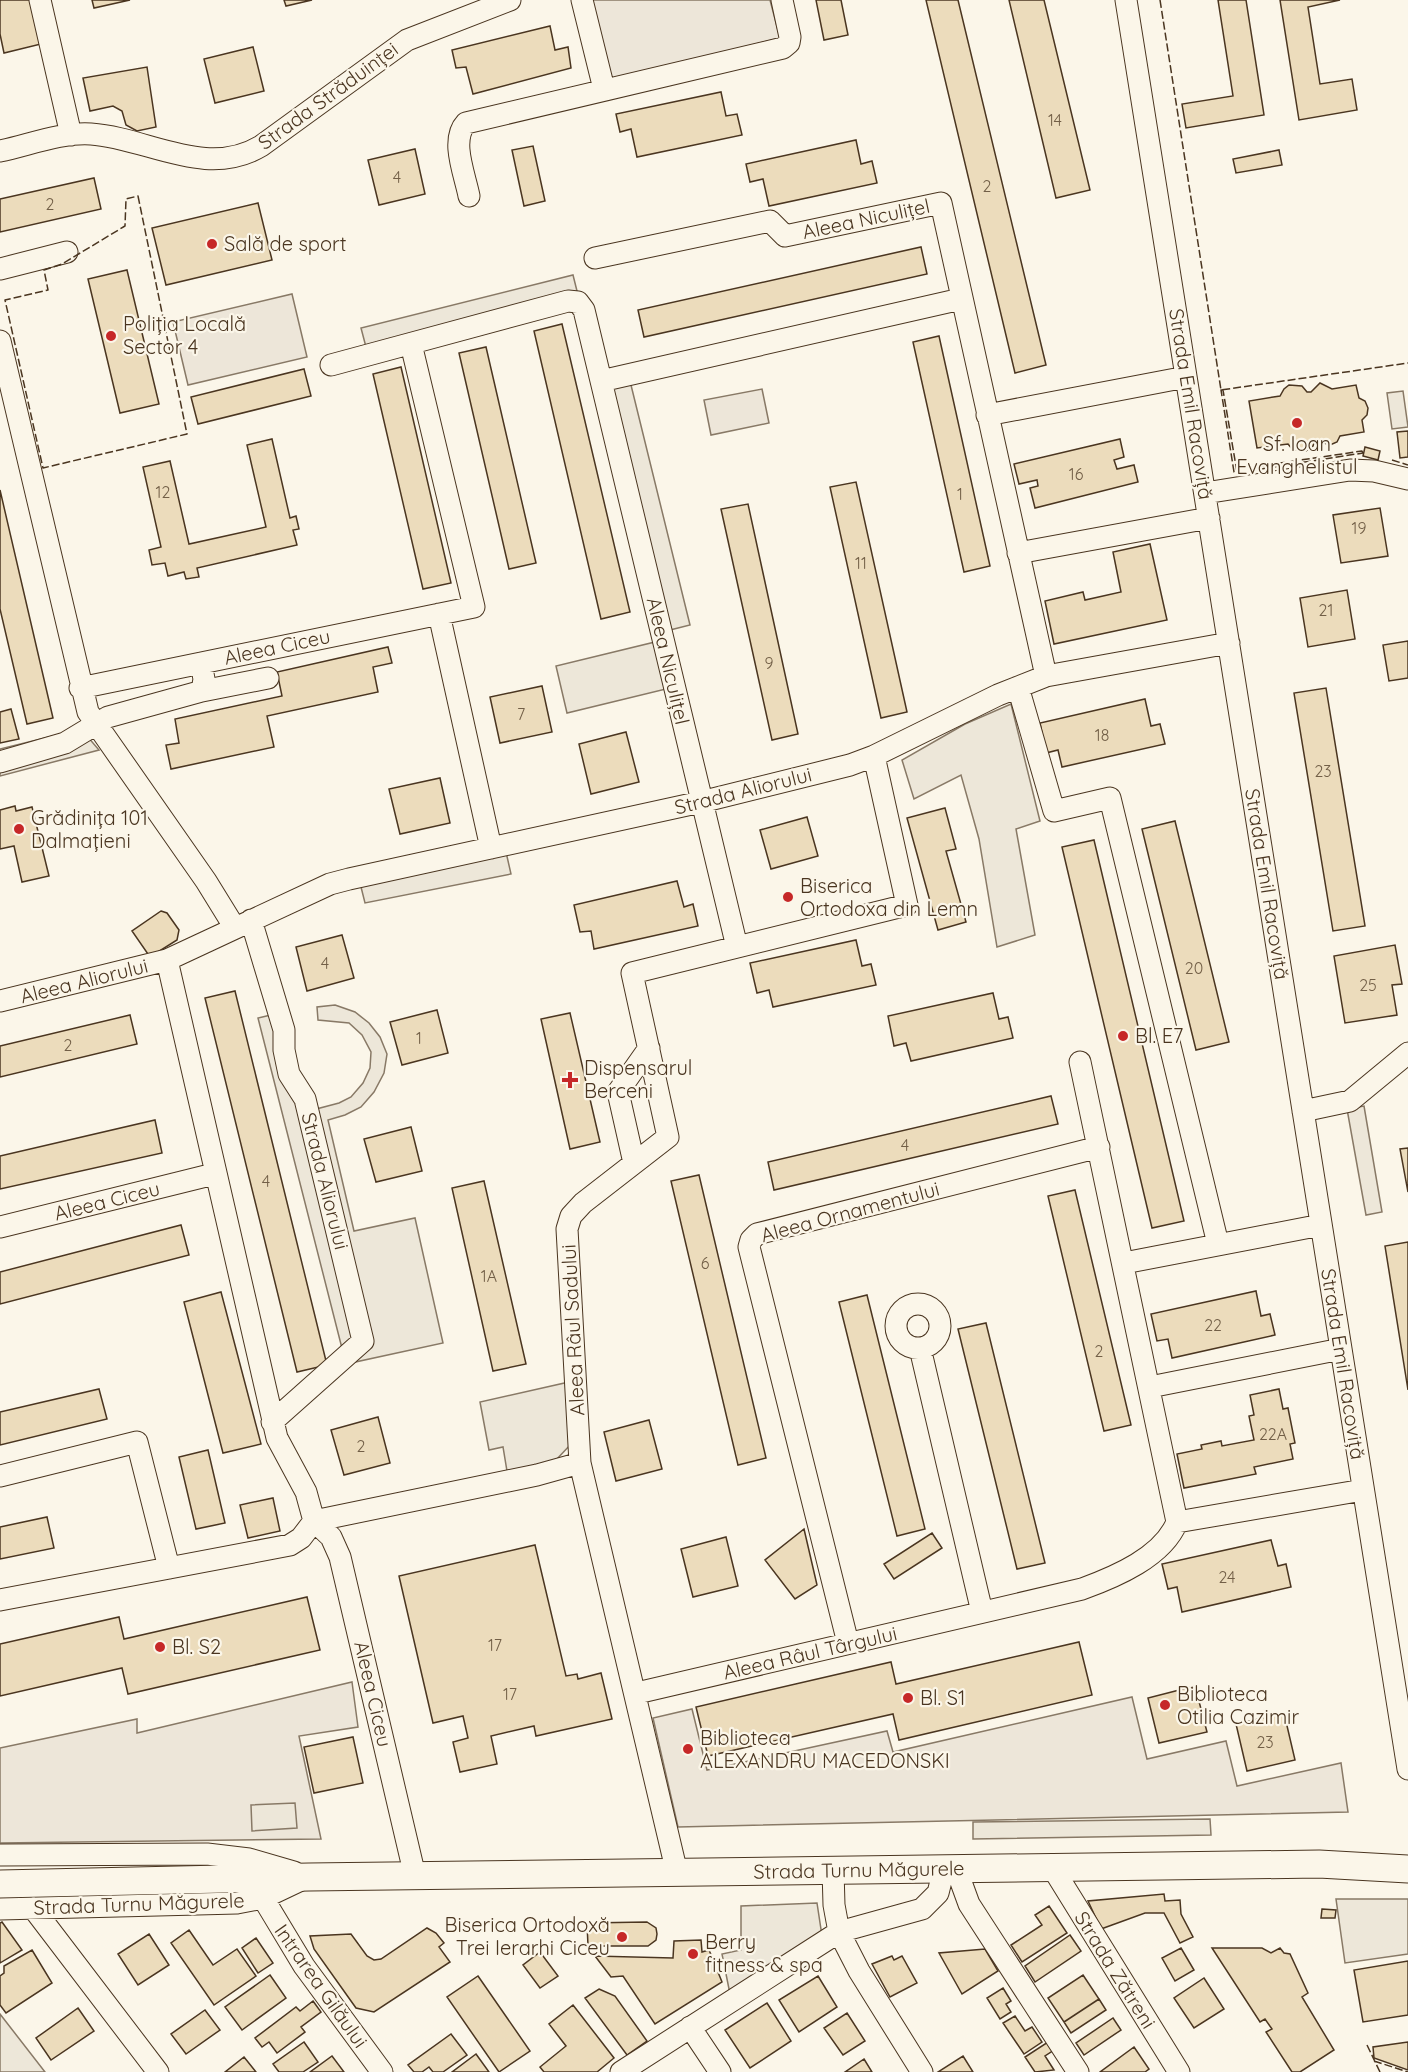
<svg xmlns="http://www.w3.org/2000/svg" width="1408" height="2072" font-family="Quicksand,sans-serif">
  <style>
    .green { fill: #ede6d9; stroke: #887966; stroke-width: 1.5 }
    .parking { fill: #ede7d9; stroke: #887966; stroke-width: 1.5 }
    .building { fill: #ecdcbc; stroke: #4a3520; stroke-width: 1.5 }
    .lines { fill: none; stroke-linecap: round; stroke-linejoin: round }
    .minor-casing { stroke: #4a3520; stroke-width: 23 }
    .major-casing { stroke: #4a3520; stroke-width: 29 }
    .minor { stroke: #fbf6e9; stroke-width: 21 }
    .major { stroke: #fbf6e9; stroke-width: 27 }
    .fence { stroke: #4a3520; stroke-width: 1.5; stroke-dasharray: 8 3; stroke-linecap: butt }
    .poi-dot { fill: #c62828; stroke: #fbf6e9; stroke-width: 2 }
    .labels { text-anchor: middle; stroke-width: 4.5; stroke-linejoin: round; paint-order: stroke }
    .number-label { font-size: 16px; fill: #725f47 }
    .street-label { font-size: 20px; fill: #4a3520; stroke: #fbf6e9 }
    .poi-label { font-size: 20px; fill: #4a3520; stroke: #fbf6e9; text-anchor: start }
  </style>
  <rect width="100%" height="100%" fill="#fbf6e9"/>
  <path class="green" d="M588 0H770L780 38 608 81Z
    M292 294 307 357 188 385 173 322Z
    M762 389 769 423 711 435 704 400Z
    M352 1682 358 1727 299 1736 321 1839 0 1843V1748L137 1719V1733Z
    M1132 1697 1147 1759 1226 1741 1237 1786 1341 1763 1348 1812 678 1827 653 1718 692 1709 707 1770 887 1731 893 1752Z"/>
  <path class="parking" d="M573 275 578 295 366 347 361 328Z
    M630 381 690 625 666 631 606 387Z
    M1403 391 1408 427 1392 429 1387 393Z
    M655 642 666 689 567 713 556 666Z
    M1011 704 1040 821 1016 829 1035 935 997 947 979 839 961 775 914 799 902 760 965 724Z
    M81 729 99 750 0 776V749Z
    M506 852 511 874 365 903 360 883Z
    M335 1005 355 1012 369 1023 380 1037 387 1054 384 1073 374 1092 361 1107 345 1115 328 1120 354 1231 415 1218 443 1343 346 1364 258 1018 271 1015 301 1113 339 1103 351 1097 363 1083 370 1068 371 1052 362 1035 349 1023 318 1020 317 1007Z
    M1364 1106 1382 1212 1366 1215 1347 1109Z
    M569 1382 572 1443 555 1461 507 1471 503 1447 489 1450 480 1402Z
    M295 1803 297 1828 252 1831 251 1805Z
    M1210 1819 1211 1835 973 1839V1822Z
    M1336 1899H1408V1954L1345 1963Z
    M817 1903 822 1936 730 1994 722 1954 741 1950V1906Z
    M0 2014 45 2072H0Z"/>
  <path class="building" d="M0 0H31L41 44 4 53 0 34Z
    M92 0H130L94 8Z
    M284 0H312L286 6Z
    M816 0H841L848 35 824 40Z
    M926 0H958L1046 365 1015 373Z
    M1009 0H1044L1090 190 1056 198Z
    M1218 0H1246L1264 115 1186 128 1182 104 1233 96Z
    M1280 0H1340L1308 7 1320 84 1352 79 1357 110 1299 120Z
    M550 26 555 50 568 47 571 68 473 94 466 67 456 68 452 50Z
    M253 47 264 91 215 103 204 59Z
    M147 67 156 127 137 131 126 125 122 111 113 106 90 111 83 78Z
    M721 92 726 116 737 114 742 135 637 157 631 129 620 132 616 114Z
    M856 140 861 164 872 161 877 183 769 206 763 179 750 182 746 164Z
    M533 146 545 201 524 206 512 150Z
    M415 149 425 194 379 205 368 160Z
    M1279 150 1282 165 1236 173 1233 159Z
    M94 178 101 209 0 232V199Z
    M258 203 272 260 166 285 152 228Z
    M921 247 927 274 644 337 638 310Z
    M127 270 159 404 120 413 88 279Z
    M562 324 630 612 601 619 534 331Z
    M939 336 990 566 964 572 913 342Z
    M486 347 536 563 509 569 459 353Z
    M401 367 451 583 423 589 373 374Z
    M304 369 311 396 198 424 191 397Z
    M1320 383 1332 389 1356 385 1359 398 1365 401 1368 408 1367 415 1362 420 1364 432 1340 436 1337 442 1330 445 1315 440 1313 446 1306 451 1293 450 1288 444 1257 448 1249 401 1280 396 1284 389 1289 385 1302 386 1307 392H1311Z
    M1408 431V457L1400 458 1397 432Z
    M272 439 290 518 296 516 299 529 293 530 297 545 197 568 199 577 186 579 184 572 168 576 165 563 152 565 149 550 161 547 143 467 170 461 189 544 266 527 247 445Z
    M1120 439 1124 457 1114 460 1117 469 1134 465 1138 482 1035 508 1030 488 1038 486 1037 480 1019 484 1014 464Z
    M1365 447 1380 451 1378 460 1363 456Z
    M856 482 907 712 881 718 830 487Z
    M0 490 53 718 27 724 0 609Z
    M748 504 798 734 772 740 721 509Z
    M1380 508 1388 556 1341 563 1333 515Z
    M1150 544 1167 620 1054 644 1045 601 1083 592 1085 600 1121 592 1113 552Z
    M1347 590 1355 639 1308 647 1300 598Z
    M1408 641V678L1389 681 1383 645Z
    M388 647 392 663 373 667 378 692 267 716 274 747 171 769 166 745 179 743 175 719 282 696 277 672Z
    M542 686 552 732 500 743 490 697Z
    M1326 688 1365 926 1333 931 1294 693Z
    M1145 699 1151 726 1160 724 1165 744 1062 767 1058 750 1046 753 1040 723Z
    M11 709 19 739 0 743V712Z
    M626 732 639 782 591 794 579 744Z
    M440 778 450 823 400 834 389 789Z
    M15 806 16 811 32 807 49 876 22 882 14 846 0 849V810Z
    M945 808 956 849 946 851 966 922 938 930 907 818Z
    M807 817 818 856 771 869 760 830Z
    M1175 821 1229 1042 1196 1050 1142 829Z
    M1094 840 1184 1221 1152 1228 1062 847Z
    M677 881 684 907 693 904 698 926 594 949 591 931 580 932 574 905Z
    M161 911 167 913 179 930 177 940 150 957 132 931Z
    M342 935 354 978 307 991 296 947Z
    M856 940 862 966 871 964 876 985 773 1007 769 990 757 993 750 963Z
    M1395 945 1402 984 1392 985 1397 1015 1345 1023 1334 956Z
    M235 991 327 1365 297 1372 205 998Z
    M993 993 999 1019 1008 1017 1013 1038 911 1061 906 1043 894 1046 888 1016Z
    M437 1010 448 1053 402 1065 390 1022Z
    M570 1013 600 1142 570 1149 541 1019Z
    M130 1015 137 1044 0 1077V1046Z
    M1051 1096 1058 1124 774 1190 768 1162Z
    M155 1120 162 1153 0 1189V1156Z
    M411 1127 422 1171 376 1182 364 1139Z
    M1408 1148V1192L1400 1149Z
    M699 1175 766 1458 738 1465 671 1181Z
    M484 1181 526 1364 493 1371 452 1188Z
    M1075 1190 1131 1425 1104 1431 1048 1196Z
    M181 1225 189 1255 0 1304V1272Z
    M1408 1242V1390L1385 1246Z
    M1256 1291 1261 1316 1270 1314 1275 1335 1172 1358 1168 1339 1157 1341 1151 1314Z
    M221 1292 261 1444 223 1453 184 1302Z
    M867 1295 925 1529 897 1536 839 1302Z
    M986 1323 1045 1563 1017 1569 958 1329Z
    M99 1389 107 1419 0 1445V1412Z
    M1279 1389 1283 1409 1288 1408 1295 1443 1290 1444 1293 1459 1254 1467 1256 1474 1184 1488 1177 1454 1202 1449 1201 1445 1221 1441 1222 1446 1254 1440 1249 1416 1254 1415 1250 1395Z
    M378 1417 390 1463 344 1475 331 1430Z
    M649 1420 662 1469 616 1481 604 1432Z
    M208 1450 225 1523 196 1529 179 1457Z
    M273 1498 280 1531 248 1538 240 1505Z
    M47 1517 54 1548 0 1559V1527Z
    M804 1529 817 1585 795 1599 765 1560Z
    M932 1533 942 1548 894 1579 884 1564Z
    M726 1537 738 1586 693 1597 681 1549Z
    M1271 1540 1278 1566 1286 1564 1291 1587 1182 1612 1177 1587 1168 1589 1162 1564Z
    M535 1545 566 1676 577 1674 578 1679 601 1673 612 1719 536 1736 534 1726 491 1736 497 1764 460 1772 453 1742 468 1738 463 1716 433 1723 399 1576Z
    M307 1597 320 1650 128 1694 122 1668 0 1696V1644L119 1617 124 1639Z
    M1079 1642 1092 1695 899 1740 893 1714 708 1756 696 1707 891 1662 896 1684Z
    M1195 1686 1207 1732 1159 1743 1148 1698Z
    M1284 1713 1295 1760 1247 1771 1236 1724Z
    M353 1737 363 1783 314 1793 304 1747Z
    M1164 1894 1165 1901 1180 1900 1181 1914 1193 1937 1180 1943 1164 1913H1145L1101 1929 1088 1901Z
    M1049 1906 1067 1933 1022 1962 1011 1945 1042 1925 1035 1915Z
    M1322 1909 1336 1910 1335 1918H1321Z
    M2 1922 22 1950 0 1963V1923Z
    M647 1922 656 1928 657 1934 656 1940 648 1946H588L587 1923Z
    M427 1928 436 1933 444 1943 439 1947 450 1962 374 2012 356 2008 314 1949 310 1936 351 1934 367 1956 374 1960 381 1959Z
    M189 1930 213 1965 237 1949 256 1976 214 2005 171 1943Z
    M149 1934 169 1965 138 1985 118 1954Z
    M1070 1935 1081 1951 1035 1982 1025 1966Z
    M256 1938 273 1963 258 1973 242 1948Z
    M701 1940 702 1952 709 1950 722 1982 655 2024 623 1976 611 1977 595 1956 673 1958 674 1941Z
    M1181 1948 1194 1970 1175 1981 1162 1958Z
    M1212 1948H1262L1271 1953 1280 1948 1284 1953 1290 1954 1308 1993 1302 1997 1334 2050 1300 2072H1292L1266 2032 1272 2029 1265 2019 1260 2022Z
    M985 1949 998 1971 962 1994 939 1953Z
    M32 1950 52 1983 6 2013 0 2005V1976L4 1973V1966Z
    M540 1952 558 1976 540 1988 523 1965Z
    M892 1956 894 1960 902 1956 917 1983 890 1997 872 1964Z
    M1408 1961V2015L1363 2022 1354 1970Z
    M270 1975 286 1998 242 2030 225 2007Z
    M1083 1975 1099 1999 1064 2022 1048 1998Z
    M478 1976 530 2051 499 2072 447 1997Z
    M818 1976 837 2007 799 2032 779 2000Z
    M1204 1978 1224 2009 1194 2028 1174 1998Z
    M1003 1988 1011 2001 1006 2004 1011 2012 1000 2019 987 1998Z
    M599 1989 615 1996 647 2041 627 2055 585 1998Z
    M1099 1999 1106 2010 1071 2033 1064 2022Z
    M313 2001 321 2012 301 2027 305 2032 277 2053 269 2042 262 2047 255 2038 296 2007 300 2011Z
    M767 2003 791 2041 750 2068 725 2030Z
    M573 2005 614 2058 597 2072H544L540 2067 566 2046 549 2024Z
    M78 2008 94 2031 51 2060 36 2038Z
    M205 2010 220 2030 186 2054 171 2034Z
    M847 2013 865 2041 843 2055 824 2028Z
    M1015 2016 1025 2031 1032 2027 1042 2042 1024 2054 1003 2023Z
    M1113 2018 1121 2030 1084 2055 1076 2043Z
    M451 2034 467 2055 443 2072H433L429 2067 422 2072H414L408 2065Z
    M304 2042 318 2062 303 2072H279L273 2064Z
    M1048 2042 1054 2050 1045 2056 1054 2070 1035 2072 1025 2057Z
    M1408 2042V2070L1374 2058 1373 2047Z
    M1134 2047 1149 2069 1145 2072H1100Z
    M476 2054 489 2072H452Z
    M332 2056 344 2072H310Z
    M963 2056 973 2072H938Z
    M244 2057 256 2072H225Z
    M864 2059 872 2072H845Z"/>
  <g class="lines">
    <g class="minor-casing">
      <path id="minor" d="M40 0 71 135
        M582 0 604 89
        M1126 0 1408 1769
        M0 151C29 145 61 132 91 134 148 138 206 179 261 146L407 40 510 0
        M469 196C465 175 450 140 466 123L783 48 789 43 790 37 782 0
        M595 258 770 221 785 236 941 203 1046 676
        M0 269 67 252
        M0 341 88 712 206 881 235 928
        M331 365 568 301 578 302 584 310 737 947
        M601 381 961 299
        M987 415 1186 377
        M1205 493 1350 470 1374 471 1408 479
        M1018 553 1209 518
        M439 614 491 848
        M1018 687 1054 811 1110 798 1218 1244
        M80 688 474 607 411 344
        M202 691 268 678
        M0 762 65 743 108 717 202 691 204 679 201 663
        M251 920 284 1030V1050L289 1074 305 1099 363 1341 272 1422
        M167 960 277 1438 306 1492 314 1521 331 1537 340 1557 415 1876
        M0 1001 167 960 330 884 349 879 701 802 850 765 874 756 998 695 1046 676 1229 643
        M1080 1062 1177 1522
        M1303 1111 1350 1101 1408 1053
        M634 1163 618 1092 649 1048
        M0 1227 214 1174
        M1124 1263 1321 1225
        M896 1326a22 22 0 1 1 44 0a22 22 0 1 1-44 0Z
        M920 1348 982 1612
        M1150 1387 1341 1349
        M0 1476 137 1442 169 1568
        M314 1521 537 1475 580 1463
        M1177 1522 1363 1490
        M0 1600 290 1545 301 1538 314 1521
        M848 1643 749 1247 751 1240 757 1234 1099 1147
        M637 1693 1082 1589C1115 1577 1163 1557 1177 1522
        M0 1855 207 1854 249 1859 294 1872
        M1052 1867 1179 2072
        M960 1869 961 1882 969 1904 1078 2072
        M833 1870 834 1905 839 1932 859 1971 922 2072
        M677 1873 580 1463 567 1229 571 1216 583 1203 668 1137 632 973 907 905 874 756
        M263 1898 304 1966 382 2072
        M33 1908 158 2072
        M0 1909 237 1903 263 1898 303 1879
        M690 2027 720 2072
        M621 2072 839 1932 922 1909 938 1893 944 1869"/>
    </g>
    <g class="major-casing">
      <path id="major" d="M0 1884 309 1877 1319 1864 1408 1869"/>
    </g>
    <use href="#minor" class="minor"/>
    <use href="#major" class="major"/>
    <path class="fence" d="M1160 0 1221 390 1408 363
      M138 196 187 434 43 468 5 300 48 290 44 270 62 264 125 226 126 199Z
      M1221 390H1223L1237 472H1234Z
      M1362 451 1363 453 1254 470 1253 467Z
      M1392 460 1408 465
      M1367 2045 1380 2072
      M1374 2061 1408 2072"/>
  </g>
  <g class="poi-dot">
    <circle cx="212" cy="244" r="6"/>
    <circle cx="111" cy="336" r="6"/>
    <circle cx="1297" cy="423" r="6"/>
    <circle cx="19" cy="829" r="6"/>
    <circle cx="788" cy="897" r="6"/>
    <circle cx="1123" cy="1036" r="6"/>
    <path d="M567 1071h6v6h6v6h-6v6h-6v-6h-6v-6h6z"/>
    <circle cx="160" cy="1647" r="6"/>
    <circle cx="908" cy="1698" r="6"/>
    <circle cx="1165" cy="1705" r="6"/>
    <circle cx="688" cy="1749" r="6"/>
    <circle cx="622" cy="1937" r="6"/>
    <circle cx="693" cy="1954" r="6"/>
  </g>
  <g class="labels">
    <g class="number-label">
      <text x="1055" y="126">14</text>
      <text x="397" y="183">4</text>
      <text x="987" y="192">2</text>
      <text x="50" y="210">2</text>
      <text x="1076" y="480">16</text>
      <text x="163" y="498">12</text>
      <text x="960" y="500">1</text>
      <text x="1359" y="534">19</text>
      <text x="861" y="569">11</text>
      <text x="1326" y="616">21</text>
      <text x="769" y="669">9</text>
      <text x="521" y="720">7</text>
      <text x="1102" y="741">18</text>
      <text x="1323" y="777">23</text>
      <text x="325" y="969">4</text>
      <text x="1194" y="974">20</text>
      <text x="1368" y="991">25</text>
      <text x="419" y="1044">1</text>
      <text x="68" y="1051">2</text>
      <text x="905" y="1151">4</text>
      <text x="266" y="1187">4</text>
      <text x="705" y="1269">6</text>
      <text x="489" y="1282">1A</text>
      <text x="1213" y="1331">22</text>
      <text x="1099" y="1357">2</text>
      <text x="1273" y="1440">22A</text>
      <text x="361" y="1452">2</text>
      <text x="1227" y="1583">24</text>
      <text x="495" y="1651">17</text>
      <text x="510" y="1700">17</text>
      <text x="1265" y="1748">23</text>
    </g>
    <g class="street-label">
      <text transform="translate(328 96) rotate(-36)" y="7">Strada Străduinței</text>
      <text transform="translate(866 219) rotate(-12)" y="7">Aleea Niculițel</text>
      <text transform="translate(1191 404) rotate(81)" y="7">Strada Emil Racoviță</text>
      <text transform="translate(277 647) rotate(-12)" y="7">Aleea Ciceu</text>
      <text transform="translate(668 661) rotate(77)" y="7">Aleea Niculițel</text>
      <text transform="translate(743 791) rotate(-14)" y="7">Strada Aliorului</text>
      <text transform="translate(1267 884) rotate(81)" y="7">Strada Emil Racoviță</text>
      <text transform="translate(84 981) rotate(-14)" y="7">Aleea Aliorului</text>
      <text transform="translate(325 1181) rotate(76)" y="7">Strada Aliorului</text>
      <text transform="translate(107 1201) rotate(-14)" y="7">Aleea Ciceu</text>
      <text transform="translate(850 1212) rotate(-15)" y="7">Aleea Ornamentului</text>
      <text transform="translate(573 1330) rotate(-93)" y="7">Aleea Râul Sadului</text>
      <text transform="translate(1343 1364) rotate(81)" y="7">Strada Emil Racoviță</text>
      <text transform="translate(810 1653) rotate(-13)" y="7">Aleea Râul Târgului</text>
      <text transform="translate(373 1694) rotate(77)" y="7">Aleea Ciceu</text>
      <text transform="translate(859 1870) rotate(-1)" y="7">Strada Turnu Măgurele</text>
      <text transform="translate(139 1904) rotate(-2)" y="7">Strada Turnu Măgurele</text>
      <text transform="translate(1115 1970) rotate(58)" y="7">Strada Zătreni</text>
      <text transform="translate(321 1986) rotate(55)" y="7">Intrarea Gilăului</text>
    </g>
    <g class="poi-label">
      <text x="224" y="251">Sală de sport</text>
      <text x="123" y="331">Poliția Locală<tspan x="123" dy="23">Sector 4</tspan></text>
      <text x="1297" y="451" text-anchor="middle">Sf. Ioan<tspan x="1297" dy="23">Evanghelistul</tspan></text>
      <text x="31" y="825">Grădinița 101<tspan x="31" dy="23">Dalmațieni</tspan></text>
      <text x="800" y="893">Biserica<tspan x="800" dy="23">Ortodoxa din Lemn</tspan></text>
      <text x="1135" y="1043">Bl. E7</text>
      <text x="584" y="1075">Dispensarul<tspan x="584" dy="23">Berceni</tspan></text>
      <text x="172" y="1654">Bl. S2</text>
      <text x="1177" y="1701">Biblioteca<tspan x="1177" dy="23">Otilia Cazimir</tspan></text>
      <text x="920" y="1705">Bl. S1</text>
      <text x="700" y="1745">Biblioteca<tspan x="700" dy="23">ALEXANDRU MACEDONSKI</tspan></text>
      <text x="610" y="1932" text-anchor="end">Biserica Ortodoxă<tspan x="610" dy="23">Trei Ierarhi Ciceu</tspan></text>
      <text x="705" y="1949">Berry<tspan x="705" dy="23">fitness &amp; spa</tspan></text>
    </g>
  </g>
</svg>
